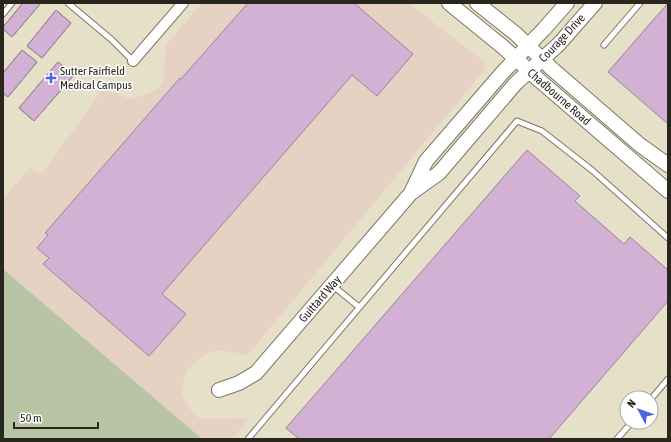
<svg xmlns="http://www.w3.org/2000/svg" width="671" height="442" font-family="'Asap Condensed',sans-serif">
  <style>
    .industrial { fill: #e5d2c2 }
    .green { fill: #b8c4a4 }
    .building { fill: #d2b1d5; stroke: #968697 }
    .lines { fill: none; stroke-linecap: round; stroke-linejoin: round }
    .lane-casing { stroke: #7d7762; stroke-width: 7 }
    .street-casing { stroke: #7d7762; stroke-width: 12 }
    .secondary-casing { stroke: #7d7762; stroke-width: 16 }
    .lane { stroke: #fff; stroke-width: 5 }
    .street { stroke: #fff; stroke-width: 10 }
    .secondary { stroke: #fff; stroke-width: 14 }
    .poi-dot { fill: #4c67db; stroke: #fff; stroke-width: 1.5 }
    .labels { text-anchor: middle; stroke-width: 3; stroke-linejoin: round; paint-order: stroke }
    .street-label { font-size: 12px; fill: #28261d; stroke: #fff }
    .poi-label { font-size: 12px; fill: #28261d; stroke: #fff; text-anchor: start }
  </style>
  <rect width="100%" height="100%" fill="#e6e0c8"/>
  <path class="industrial" d="M202 3H408L486 63 483 72 251 351 247 354H241L233 352 223 351H213L202 356 194 363 186 372 183 382 182 394 186 403 193 413 200 419 250 418 232 439H202L3 269V199L30 168 42 174 103 89 130 99 145 95 159 89 164 77 165 48 170 40Z"/>
  <path class="green" d="M3 269 202 439H3Z"/>
  <path class="building" d="M23 3H41L12 37 3 29V27Z
    M23 3H41L12 37 3 29V27Z
    M248 3H354L413 54 377 96 352 75 162 294 186 314 149 356 43 264 49 258 37 248 48 235 45 233 180 78 181 79Z
    M668 3V124L608 72Z
    M56 10 71 23 42 58 27 46Z
    M56 10 71 23 42 58 27 46Z
    M22 50 37 62 8 97 3 93V73Z
    M22 50 37 62 8 97 3 93V73Z
    M58 62 74 75 34 121 19 108Z
    M58 62 74 75 34 121 19 108Z
    M527 150 580 196 575 201 624 244 630 237 668 270V301L549 439H299L286 428Z"/>
  <g class="lines">
    <g class="lane-casing">
      <path id="lane" d="M68 3 112 40 133 61
        M3 14 12 3
        M604 45 640 3
        M332 285 359 307
        M651 399 668 379
        M248 439 517 121 542 131 593 171 668 238
        M617 439 632 422"/>
    </g>
    <g class="street-casing">
      <path id="street" d="M133 61 183 3"/>
    </g>
    <g class="secondary-casing">
      <path id="secondary" d="M449 3 503 47 539 80 668 191
        M477 3 516 34 551 68 640 145 668 165
        M412 191 426 161 503 72 544 29 567 3
        M219 390 239 383 256 373 411 193 439 173 516 83 559 44 595 3"/>
    </g>
    <use href="#lane" class="lane"/>
    <use href="#street" class="street"/>
    <use href="#secondary" class="secondary"/>
  </g>
  <path class="poi-dot" d="M49 72h4v4h4v4h-4v4h-4v-4h-4v-4h4z"/>
  <g class="labels">
    <g class="street-label">
      <text transform="translate(562 38) rotate(-47)" y="4">Courage Drive</text>
      <text transform="translate(559 97) rotate(41)" y="4">Chadbourne Road</text>
      <text transform="translate(320 299) rotate(-49)" y="4">Guittard Way</text>
    </g>
    <g class="poi-label">
      <text x="60" y="75">Sutter Fairfield<tspan x="60" dy="14">Medical Campus</tspan></text>
    </g>
  </g>
  <rect width="671" height="442" fill="none" stroke="#28261d" stroke-width="8"/>
  <g transform="translate(639 410) rotate(311)"><circle r="19" fill="#ffffff" stroke="#a9a8a5"/>
  <path d="M0-3L7 15L0 10L-7 15Z" fill="#4c67db"/>
  <text y="-6" font-size="11" font-weight="bold" text-anchor="middle" fill="#28261d">N</text>
  </g>
  <path d="M14 422v6h84v-6" fill="none" stroke="#28261d" stroke-width="2"/>
  <text x="20" y="422" font-size="12" fill="#28261d" stroke="#ffffff" stroke-width="3" paint-order="stroke">50 m</text>
</svg>
